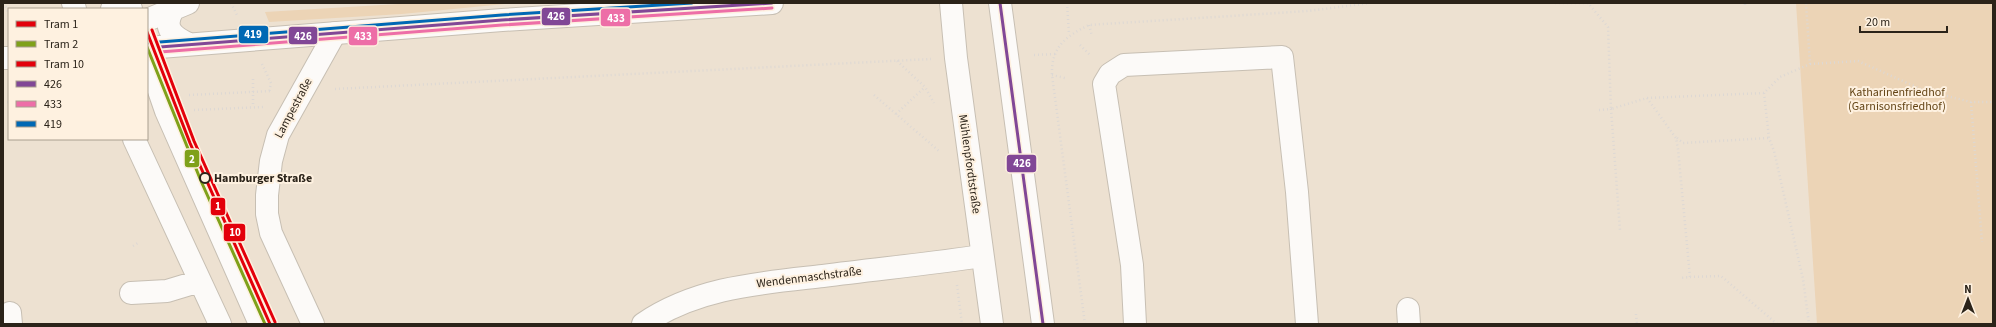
<svg xmlns="http://www.w3.org/2000/svg" width="1996" height="327" font-family="'Source Sans 3',sans-serif">
  <style>
    .green { fill: #ecd4b6 }
    .lines { fill: none; stroke-linecap: round; stroke-linejoin: round }
    .minor-casing { stroke: #c7bfb3; stroke-width: 24 }
    .major-casing { stroke: #c7bfb3; stroke-width: 24 }
    .path { stroke: #ddd8d4; stroke-width: 2.5; stroke-dasharray: 1 3; stroke-linecap: butt }
    .minor { stroke: #fcfaf8; stroke-width: 22 }
    .major { stroke: #fcfaf8; stroke-width: 22 }
    .bus-1-casing { stroke: #fef1e0; stroke-width: 6 }
    .bus-2-casing { stroke: #fef1e0; stroke-width: 6 }
    .bus-3-casing { stroke: #fef1e0; stroke-width: 6 }
    .bus-1 { stroke: #814796; stroke-width: 3 }
    .bus-2 { stroke: #ed6ea7; stroke-width: 3 }
    .bus-3 { stroke: #0068b4; stroke-width: 3 }
    .tram-1-casing { stroke: #fef1e0; stroke-width: 6 }
    .tram-2-casing { stroke: #fef1e0; stroke-width: 6 }
    .tram-3-casing { stroke: #fef1e0; stroke-width: 6 }
    .tram-1 { stroke: #e3000b; stroke-width: 3 }
    .tram-2 { stroke: #7fa11a; stroke-width: 3 }
    .tram-3 { stroke: #e3000b; stroke-width: 3 }
    .stop-dot { fill: #fef1e0; stroke: #2b2319; stroke-width: 2 }
    .labels { text-anchor: middle; stroke-width: 4; stroke-linejoin: round; paint-order: stroke }
    .park-label { font-size: 12px; fill: #644516; stroke: #fef1e0 }
    .street-label { font-size: 12px; fill: #2b2319; stroke: #fef1e0 }
    .stop-label { font-size: 12px; font-weight: bold; fill: #2b2319; stroke: #fef1e0; text-anchor: start }
    .line-badge { stroke: #fef1e0; stroke-width: 1.5 }
    .badge-label { font-size: 11px; text-anchor: middle; font-weight: bold; fill: #fff }
  </style>
  <rect width="100%" height="100%" fill="#ede1d1"/>
  <path class="green" d="M415 3H515L402 14 269 22 265 12Z
    M1796 3H1993V324H1817Z"/>
  <g class="lines">
    <g class="minor-casing">
      <path id="minor" d="M129 3 131 9
        M147 56 166 111 260 324
        M134 139 220 324
        M131 293 167 291 200 281
        M1408 309 1409 324
        M10 313 11 324
        M313 324 271 233 267 214V195L271 161 278 135 335 33
        M643 324C697 287 761 283 823 276 876 269 929 264 982 256
        M1135 324 1132 265 1104 84 1110 74 1124 65 1282 57 1297 192 1307 324"/>
    </g>
    <g class="major-casing">
      <path id="major" d="M73 3 75 9
        M951 3 956 58 992 324
        M1000 3 1043 324
        M112 9 118 3
        M173 10C162 28 173 37 189 44
        M147 20 188 3
        M147 48 502 20 772 3
        M3 58H9"/>
    </g>
    <path class="path" d="M4 3 9 14
      M231 3 237 15
      M1067 3 1069 34
      M1555 3H1588L1608 27 1611 109 1647 98 1764 93 1780 77 1810 64 1806 3
      M1745 5V3
      M1089 25 1092 36
      M1080 45 1091 56
      M1034 55 1055 54
      M897 61 925 87 934 103
      M262 64 271 83 269 93
      M1810 64 1858 61 1923 90 1971 102H1993
      M1052 75 1065 78
      M253 79V107
      M335 89 931 59
      M1764 93 1769 138 1774 151 1803 279 1809 324
      M189 95 272 91
      M874 95 939 151
      M1647 98 1676 138 1678 149 1690 277 1680 278
      M3 102H9
      M1971 102 1982 242
      M194 110 263 107
      M1599 110 1611 109 1620 230
      M896 114 925 87
      M1677 138 1683 143 1769 138
      M133 246 138 243
      M1690 277 1721 276 1777 324
      M957 285 962 324
      M1636 314 1637 324
      M1085 324 1052 75C1051 47 1066 36 1089 25L1308 11 1370 3"/>
    <use href="#minor" class="minor"/>
    <use href="#major" class="major"/>
    <g class="bus-1-casing">
      <path id="bus-1" d="M1000 3 1043 324
        M147 48 502 20 772 3"/>
    </g>
    <g class="bus-2-casing">
      <path id="bus-2" d="M147 53 502 25 772 8"/>
    </g>
    <g class="bus-3-casing">
      <path id="bus-3" d="M147 43 502 15 692 3"/>
    </g>
    <use href="#bus-1" class="bus-1"/>
    <use href="#bus-2" class="bus-2"/>
    <use href="#bus-3" class="bus-3"/>
    <g class="tram-1-casing">
      <path id="tram-1" d="M147 32 190 143 270 324"/>
    </g>
    <g class="tram-2-casing">
      <path id="tram-2" d="M147 47 201 181 265 324"/>
    </g>
    <g class="tram-3-casing">
      <path id="tram-3" d="M152 30 194 141 275 322"/>
    </g>
    <use href="#tram-1" class="tram-1"/>
    <use href="#tram-2" class="tram-2"/>
    <use href="#tram-3" class="tram-3"/>
  </g>
  <circle class="stop-dot" cx="205" cy="178" r="5"/>
  <g class="labels">
    <g class="park-label">
      <text x="1897" y="96">Katharinenfriedhof<tspan x="1897" dy="14">(Garnisonsfriedhof)</tspan></text>
    </g>
    <g class="street-label">
      <text transform="translate(293 108) rotate(-62)" y="4">Lampestraße</text>
      <text transform="translate(970 164) rotate(82)" y="4">Mühlenpfordtstraße</text>
      <text transform="translate(809 277) rotate(-7)" y="4">Wendenmaschstraße</text>
    </g>
    <g class="stop-label">
      <text x="214" y="182">Hamburger Straße</text>
    </g>
  </g>
  <g class="line-badge">
    <rect x="541" y="7" width="30" height="19" rx="4" fill="#814796"/>
    <rect x="600" y="8" width="31" height="19" rx="4" fill="#ed6ea7"/>
    <rect x="238" y="25" width="31" height="19" rx="4" fill="#0068b4"/>
    <rect x="288" y="26" width="30" height="19" rx="4" fill="#814796"/>
    <rect x="348" y="26" width="30" height="20" rx="4" fill="#ed6ea7"/>
    <rect x="184" y="149" width="16" height="19" rx="4" fill="#7fa11a"/>
    <rect x="1006" y="154" width="31" height="19" rx="4" fill="#814796"/>
    <rect x="210" y="197" width="16" height="19" rx="4" fill="#e3000b"/>
    <rect x="223" y="223" width="23" height="19" rx="4" fill="#e3000b"/>
  </g>
  <g class="badge-label">
    <text x="556" y="20">426</text>
    <text x="616" y="22">433</text>
    <text x="253" y="38">419</text>
    <text x="303" y="40">426</text>
    <text x="363" y="40">433</text>
    <text x="192" y="163">2</text>
    <text x="1022" y="167">426</text>
    <text x="218" y="210">1</text>
    <text x="235" y="236">10</text>
  </g>
  <rect width="1996" height="327" fill="none" stroke="#2b2319" stroke-width="8"/>
  <rect x="8" y="8" width="140" height="132" fill="#fef1e0" stroke="#aa9f90"/>
  <rect x="16" y="21" width="20" height="6" fill="#e3000b" stroke="#aa9f90"/>
  <text x="44" y="28" font-size="12" fill="#2b2319">Tram 1</text>
  <rect x="16" y="41" width="20" height="6" fill="#7fa11a" stroke="#aa9f90"/>
  <text x="44" y="48" font-size="12" fill="#2b2319">Tram 2</text>
  <rect x="16" y="61" width="20" height="6" fill="#e3000b" stroke="#aa9f90"/>
  <text x="44" y="68" font-size="12" fill="#2b2319">Tram 10</text>
  <rect x="16" y="81" width="20" height="6" fill="#814796" stroke="#aa9f90"/>
  <text x="44" y="88" font-size="12" fill="#2b2319">426</text>
  <rect x="16" y="101" width="20" height="6" fill="#ed6ea7" stroke="#aa9f90"/>
  <text x="44" y="108" font-size="12" fill="#2b2319">433</text>
  <rect x="16" y="121" width="20" height="6" fill="#0068b4" stroke="#aa9f90"/>
  <text x="44" y="128" font-size="12" fill="#2b2319">419</text>
  <g transform="translate(1968 299)" stroke="#fef1e0" stroke-width="3" paint-order="stroke">
  <path d="M0-3L7 15L0 10L-7 15Z" fill="#2b2319"/>
  <text y="-6" font-size="11" font-weight="bold" text-anchor="middle" fill="#2b2319">N</text>
  </g>
  <path d="M1860 26v6h87v-6" fill="none" stroke="#2b2319" stroke-width="2"/>
  <text x="1866" y="26" font-size="12" fill="#2b2319" stroke="#fef1e0" stroke-width="3" paint-order="stroke">20 m</text>
</svg>
